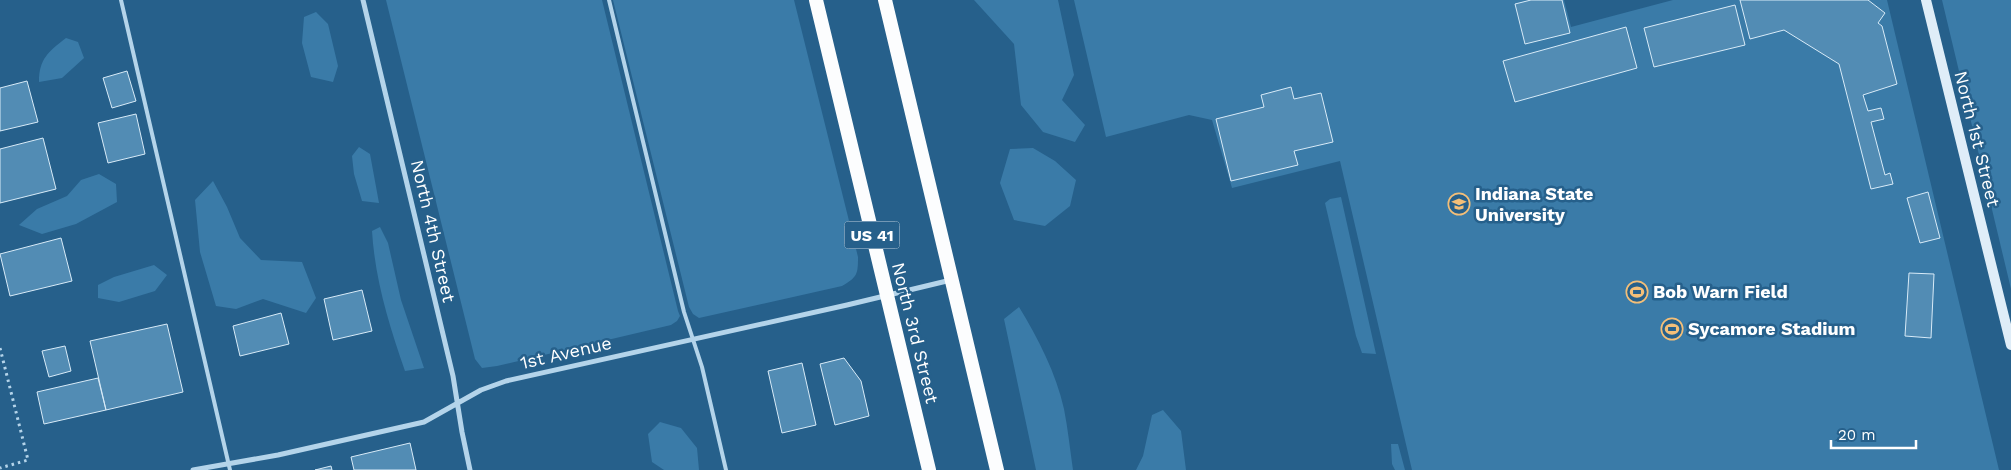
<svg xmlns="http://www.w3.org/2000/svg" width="2011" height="470" font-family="'Work Sans',sans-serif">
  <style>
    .green { fill: #3a7ba8 }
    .building { fill: #528cb4; stroke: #d8ebf8 }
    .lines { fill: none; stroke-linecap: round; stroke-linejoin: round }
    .path { stroke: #b4d4ea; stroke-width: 3; stroke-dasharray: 2.5 4; stroke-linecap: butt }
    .service { stroke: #b4d4ea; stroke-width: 4 }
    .minor { stroke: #b4d4ea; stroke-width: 5 }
    .secondary { stroke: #dfedf8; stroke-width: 10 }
    .trunk { stroke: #fcfdfe; stroke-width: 14 }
    .labels { text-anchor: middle; stroke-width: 5; stroke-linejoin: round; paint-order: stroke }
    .shield { fill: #26608b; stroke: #becfdc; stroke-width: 1 }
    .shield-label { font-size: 16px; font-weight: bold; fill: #fff }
    .street-label { font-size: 18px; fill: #fff; stroke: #26608b }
    .poi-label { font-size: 18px; font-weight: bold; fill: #fff; stroke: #26608b; text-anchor: start }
  </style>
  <rect width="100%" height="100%" fill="#26608b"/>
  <path class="green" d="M386 0H602L678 311 680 316 677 321 671 325 497 366 482 368 475 359Z
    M613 0H794L858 257C858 275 857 277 842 286L699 318 693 314 689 307Z
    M974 0H1058L1074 75 1062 100 1085 125 1075 142 1043 132 1021 105 1014 44Z
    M1074 0H1564L1571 27 1673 0H1887L1999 470H1412L1340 161 1232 188 1212 120 1189 115 1106 137Z
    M1942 0H2011V289Z
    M316 12 328 24 338 66 333 82 311 77 302 43 304 17Z
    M66 38 78 42 84 58 62 78 39 82C39 59 48 52 66 38Z
    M359 147 370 154 379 203 362 201 354 174 352 156Z
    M1033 148 1055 161 1076 180 1070 206 1045 226 1014 220 1000 183 1010 149Z
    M99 174 116 184 117 202 76 224 42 234 19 225 37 209 67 196 81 180Z
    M213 181 227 207 240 238 261 260 302 262 316 298 306 313 263 299 236 309 216 306 200 252 195 200Z
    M1341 197 1376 354 1362 353 1356 336 1325 203 1330 199Z
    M380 227 388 243 401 300 424 368 405 371C389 325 375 280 372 231Z
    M154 265 167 275 155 291 119 302 98 298V285L114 277Z
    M1019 307C1038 338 1056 373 1064 409 1068 429 1070 450 1073 470H1036L1004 319Z
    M1163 410 1181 431 1186 470H1136L1143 456 1152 415Z
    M660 422 681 428 697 448 699 470H664L652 462 648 434Z
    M1391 444H1398L1405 470H1395L1392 464Z"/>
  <path class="building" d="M1531 0H1562L1570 33 1525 44 1515 4Z
    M1740 0H1868L1885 13 1878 23 1882 26 1897 84 1863 95 1868 111 1881 108 1884 119 1871 122 1885 175 1890 173 1893 184 1871 189 1839 64 1784 30 1750 39Z
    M1735 5 1745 45 1654 67 1644 28Z
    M1626 27 1637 68 1515 102 1503 61Z
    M127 71 136 101 112 108 103 78Z
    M27 81 38 122 0 131V88Z
    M1291 87 1294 99 1321 93 1333 142 1294 151 1298 165 1231 181 1216 119 1264 107 1261 95Z
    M136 114 145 154 108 163 98 123Z
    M43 138 56 189 0 203V149Z
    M1928 192 1940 238 1920 243 1907 198Z
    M61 238 72 281 10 296 0 254Z
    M1909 273 1934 274 1931 338 1905 336Z
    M362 290 372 331 333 340 324 299Z
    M281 313 289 344 240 356 233 326Z
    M167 324 183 392 106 410 90 341Z
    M65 346 71 371 49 377 42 351Z
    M844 358 861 381 869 416 835 425 820 364Z
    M802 363 816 425 782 433 768 371Z
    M98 378 106 410 44 424 37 392Z
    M410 443 416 470H354L351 457Z
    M331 466 332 470H315Z"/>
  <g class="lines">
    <path class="path" d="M0 348 28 460 0 468"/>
    <path class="service" d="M121 0 230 470
      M609 0 684 312 702 367 726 470"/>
    <path class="minor" d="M363 0 453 376 462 432 470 470
      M193 470 278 455 424 422 481 390 506 381 847 305 951 280"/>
    <path class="secondary" d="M1926 0 2011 345"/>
    <path class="trunk" d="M816 0 929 470
      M885 0 997 470"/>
  </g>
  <defs>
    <g id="university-ring" transform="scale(1.125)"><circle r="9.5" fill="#26608b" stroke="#f4bf78" stroke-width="1.5"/><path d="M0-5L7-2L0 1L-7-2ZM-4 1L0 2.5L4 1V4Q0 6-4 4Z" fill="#f4bf78"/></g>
    <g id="stadium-ring" transform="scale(1.125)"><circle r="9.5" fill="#26608b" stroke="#f4bf78" stroke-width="1.5"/><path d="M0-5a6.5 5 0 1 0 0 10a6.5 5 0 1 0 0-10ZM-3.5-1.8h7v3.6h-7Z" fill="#f4bf78"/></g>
  </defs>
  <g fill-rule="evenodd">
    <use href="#university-ring" x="1459" y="204"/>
    <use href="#stadium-ring" x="1637" y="292"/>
    <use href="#stadium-ring" x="1672" y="329"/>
  </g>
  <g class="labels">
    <rect class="shield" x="844.5" y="221.5" width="55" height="27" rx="4"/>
    <g class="shield-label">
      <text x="872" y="241">US 41</text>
    </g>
    <g class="street-label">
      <text transform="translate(1977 139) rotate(76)" y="6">North 1st Street</text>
      <text transform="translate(433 231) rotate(77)" y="6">North 4th Street</text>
      <text transform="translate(915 333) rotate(76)" y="6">North 3rd Street</text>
      <text transform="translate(566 353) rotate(-13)" y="6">1st Avenue</text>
    </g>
    <g class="poi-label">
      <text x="1475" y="200">Indiana State<tspan x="1475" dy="21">University</tspan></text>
      <text x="1653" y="298">Bob Warn Field</text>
      <text x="1688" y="335">Sycamore Stadium</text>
    </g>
  </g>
  <path d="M1831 440v8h85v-8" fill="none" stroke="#ffffff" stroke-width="2.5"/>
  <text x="1838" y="440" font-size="15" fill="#ffffff" stroke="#26608b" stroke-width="4" paint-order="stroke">20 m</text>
</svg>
